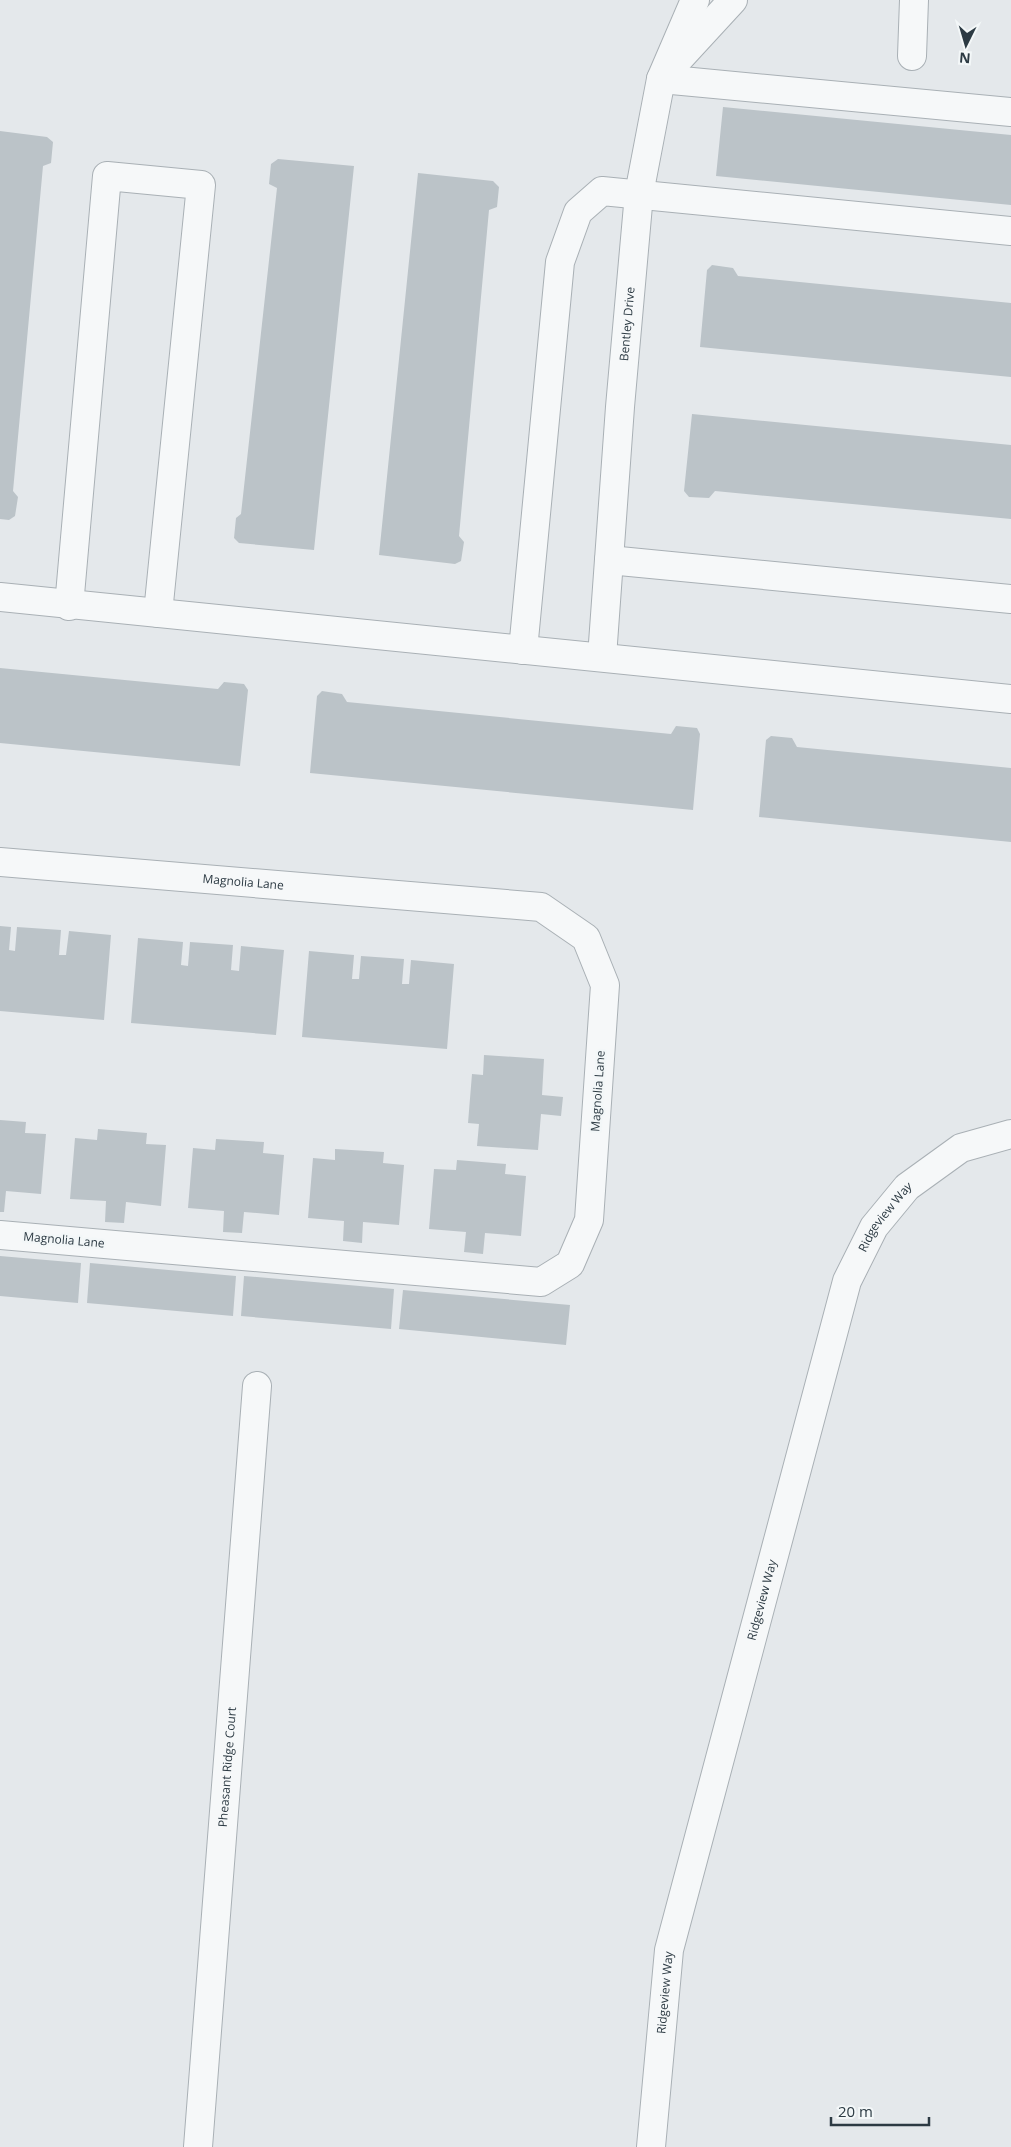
<svg xmlns="http://www.w3.org/2000/svg" width="1011" height="2147" font-family="'Open Sans',sans-serif">
  <style>
    .building { fill: #bbc3c8 }
    .lines { fill: none; stroke-linecap: round; stroke-linejoin: round }
    .minor-casing { stroke: #a9b0b5; stroke-width: 30 }
    .minor { stroke: #f6f8f9; stroke-width: 28 }
    .labels { text-anchor: middle; stroke-width: 5; stroke-linejoin: round; paint-order: stroke }
    .street-label { font-size: 12px; fill: #2c3a43; stroke: #f3f7f8 }
  </style>
  <rect width="100%" height="100%" fill="#e4e8eb"/>
  <path class="building" d="M723 107 1011 135V205L716 176Z
    M0 131 47 137 53 142 51 163 43 166 13 491 18 497 15 516 9 520 0 519Z
    M278 159 354 166 314 550 239 543 234 538 236 518 241 514 277 188 269 184 271 164Z
    M418 173 493 181 499 187 497 207 489 210 459 536 464 542 461 561 455 564 379 555Z
    M712 265 733 268 738 276 1011 303V377L700 347 707 270Z
    M692 414 1011 445V519L715 491 709 498 689 497 684 491Z
    M0 668 218 689 224 682 244 684 248 690 240 766 0 743Z
    M322 691 342 694 347 702 671 734 676 726 697 728 700 734 693 810 310 773 317 696Z
    M771 736 792 738 797 747 1011 768V842L759 817 766 740Z
    M0 926 11 927 9 950 15 951 17 927 61 930 59 955H66L69 931 111 935 104 1020 0 1011Z
    M138 938 183 942 181 965 188 966 190 942 233 945 231 970 239 971 241 946 284 950 276 1035 131 1023Z
    M309 951 354 955 352 979H359L361 956 404 959 402 984H409L411 960 454 964 447 1049 302 1037Z
    M484 1055 544 1059 542 1095 563 1097 561 1116 541 1114 538 1150 477 1146 479 1124 468 1123 472 1074 483 1075Z
    M0 1120 26 1122 25 1133 46 1134 41 1194 6 1191 4 1212H0Z
    M98 1129 147 1133 146 1144 166 1145 161 1206 126 1202 124 1223 105 1222 106 1201 70 1199 75 1138 97 1140Z
    M216 1139 264 1142 263 1153 284 1155 279 1215 244 1212 242 1233 223 1232 224 1211 188 1208 193 1148 215 1150Z
    M335 1149 384 1152 383 1163 404 1165 399 1225 363 1222 362 1243 343 1241 344 1221 308 1218 313 1158 335 1160Z
    M457 1160 506 1164 505 1174 526 1176 521 1236 485 1233 483 1254 464 1252 466 1232 429 1229 434 1169 456 1170Z
    M0 1256 81 1263 78 1303 0 1296Z
    M90 1263 236 1276 233 1316 87 1303Z
    M244 1276 394 1289 391 1329 241 1316Z
    M403 1290 570 1305 566 1345 399 1329Z"/>
  <g class="lines">
    <g class="minor-casing">
      <g id="minor">
        <path d="M912 56 914 0"/>
        <path d="M675 63 733 0"/>
        <path d="M661 79 1011 112"/>
        <path d="M609 560 1011 599"/>
        <path d="M0 597 1011 699"/>
        <path d="M69 606 107 176 201 185 158 613"/>
        <path d="M523 650 560 262 578 212 602 191 1011 231"/>
        <path id="s1" d="M602 657 620 407 639 194 661 79 695 0"/>
        <path id="s2" d="M0 862 541 907 586 938 605 985 589 1220 570 1264 541 1282 0 1235"/>
        <path id="s3" d="M198 2147 257 1386"/>
        <path id="s4" d="M651 2147 669 1950 847 1281 874 1227 907 1187 961 1148 1011 1134"/>
      </g>
    </g>
    <use href="#minor" class="minor"/>
  </g>
  <g class="labels">
    <g class="street-label">
      <text dy="4" stroke="none"><textPath href="#s1" startOffset="334">Bentley Drive</textPath></text>
      <text dy="4" stroke="none"><textPath href="#s2" startOffset="244">Magnolia Lane</textPath></text>
      <text transform="translate(598 1091) rotate(-86)" y="4">Magnolia Lane</text>
      <text dy="4" stroke="none"><textPath href="#s4" startOffset="965">Ridgeview Way</textPath></text>
      <text transform="translate(64 1240) rotate(5)" y="4">Magnolia Lane</text>
      <text dy="4" stroke="none"><textPath href="#s4" startOffset="560">Ridgeview Way</textPath></text>
      <text dy="4" stroke="none"><textPath href="#s3" startOffset="381">Pheasant Ridge Court</textPath></text>
      <text dy="4" stroke="none"><textPath href="#s4" startOffset="155">Ridgeview Way</textPath></text>
    </g>
  </g>
  <g transform="translate(966 45) rotate(185)" stroke="#f3f7f8" stroke-width="4" paint-order="stroke">
  <path d="M0-4L9 19L0 12L-9 19Z" fill="#2c3a43"/>
  <text y="-8" font-size="14" font-weight="bold" text-anchor="middle" fill="#2c3a43">N</text>
  </g>
  <path d="M831 2117v8h98v-8" fill="none" stroke="#2c3a43" stroke-width="2.5"/>
  <text x="838" y="2117" font-size="15" fill="#2c3a43" stroke="#f3f7f8" stroke-width="4" paint-order="stroke">20 m</text>
</svg>
